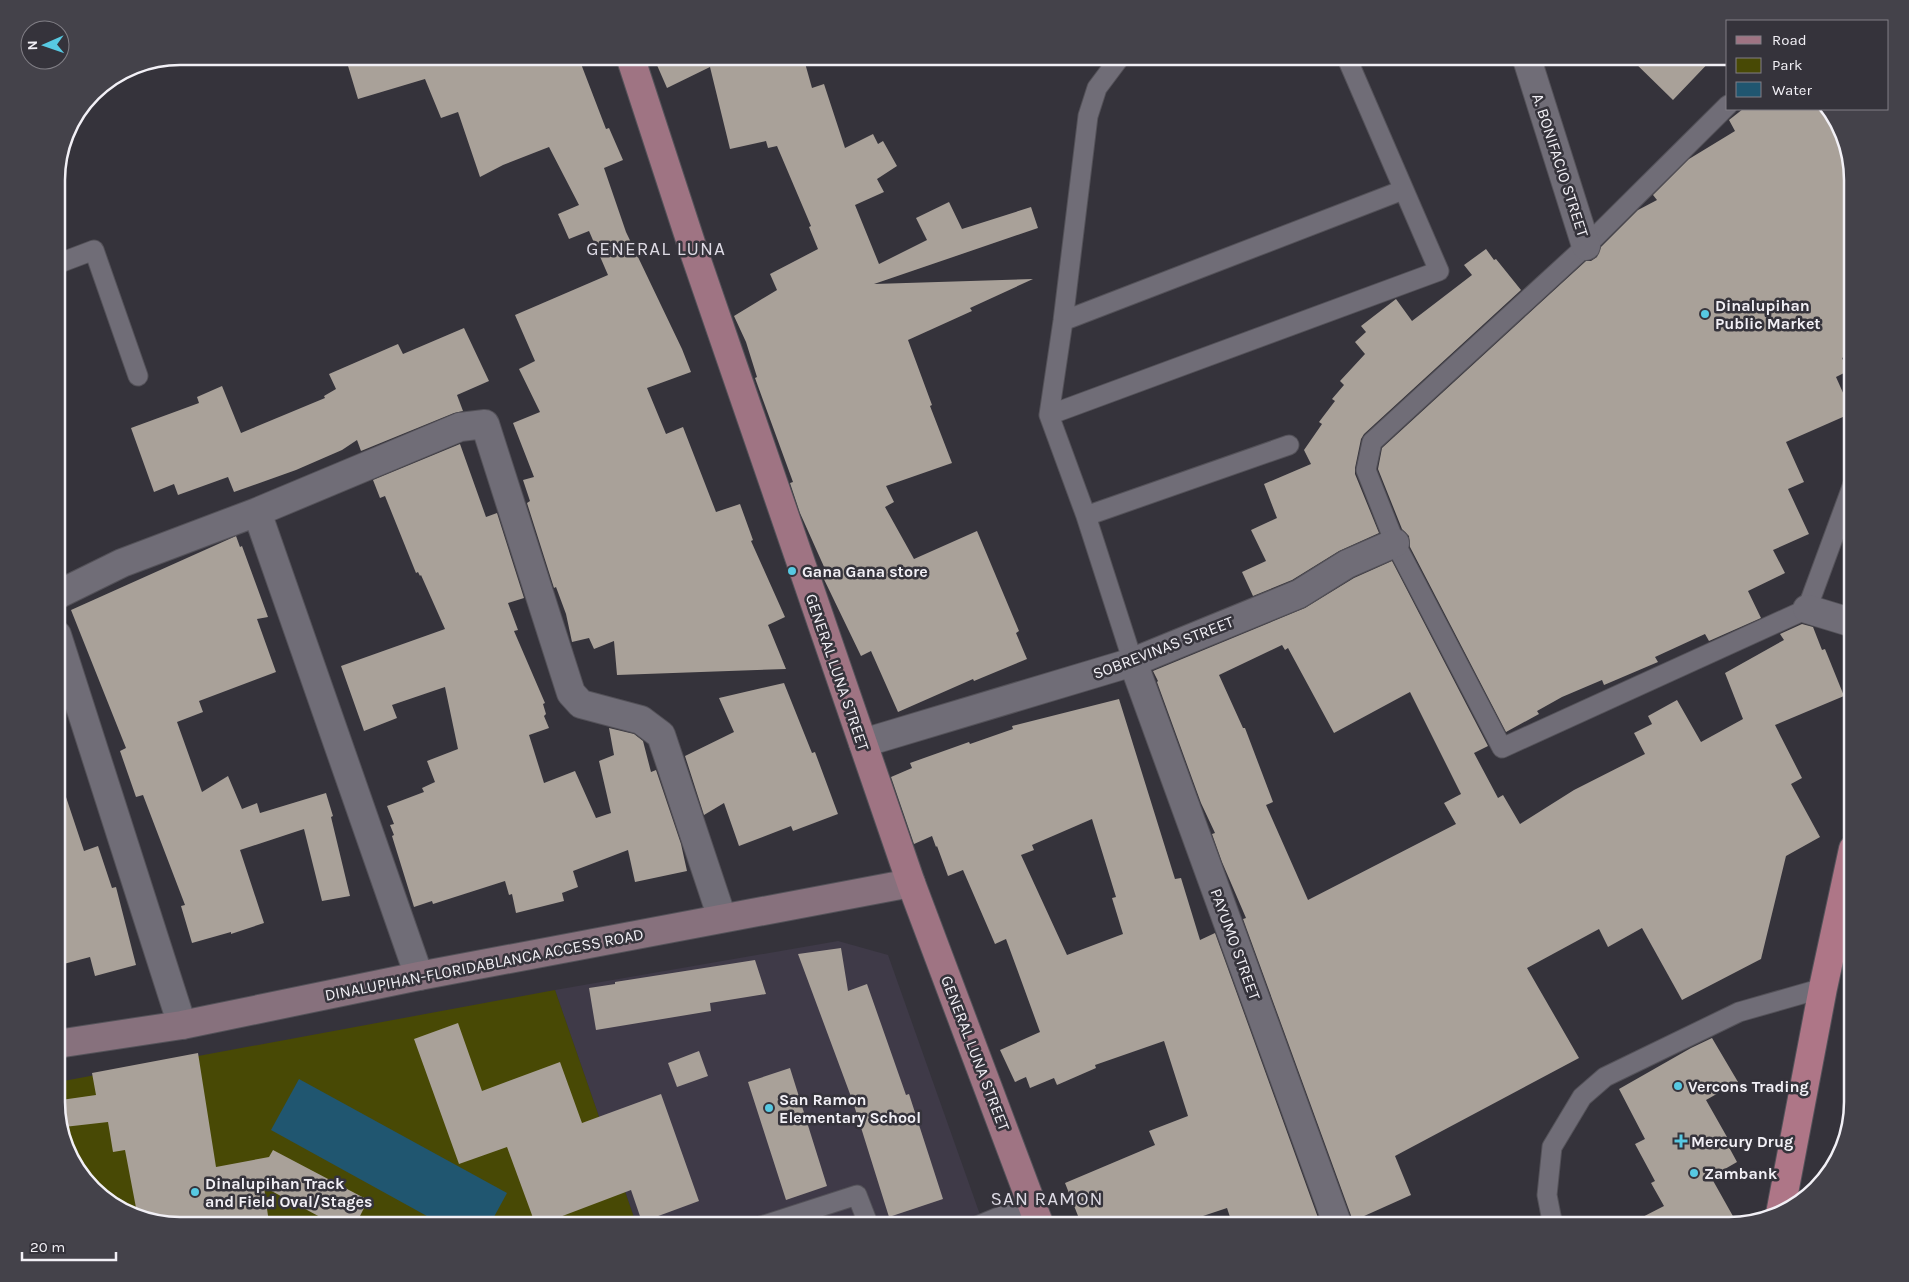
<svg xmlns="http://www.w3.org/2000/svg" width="1909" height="1282" font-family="Karla,sans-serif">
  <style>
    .built { fill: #3f3a48 }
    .green { fill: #484905 }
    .water { fill: #205670 }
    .building { fill: #a9a199; fill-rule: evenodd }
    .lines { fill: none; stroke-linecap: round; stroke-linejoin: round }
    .service-casing { stroke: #545259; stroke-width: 21 }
    .minor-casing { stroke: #545259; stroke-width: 30 }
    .secondary-casing { stroke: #545259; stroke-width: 30 }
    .primary-casing { stroke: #545259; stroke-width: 30 }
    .trunk-casing { stroke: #545259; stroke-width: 30 }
    .service { stroke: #706d77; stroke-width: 19 }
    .minor { stroke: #706d77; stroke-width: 28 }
    .secondary { stroke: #87717d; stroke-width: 28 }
    .primary { stroke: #9f7483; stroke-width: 28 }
    .trunk { stroke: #ae7687; stroke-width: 28 }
    .poi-dot { fill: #57c9e2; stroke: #35333b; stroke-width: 2 }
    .labels { text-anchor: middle; stroke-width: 5; stroke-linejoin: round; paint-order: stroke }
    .street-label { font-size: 16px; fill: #f2f0f6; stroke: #35333b }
    .poi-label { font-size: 16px; font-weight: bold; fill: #f2f0f6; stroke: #35333b; text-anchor: start }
    .quarter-label { font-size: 19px; letter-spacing: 1px; fill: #dddae4; stroke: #35333b }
    .rim { fill: none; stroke: #f2f0f6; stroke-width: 2.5 }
  </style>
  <rect width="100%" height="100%" fill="#35333b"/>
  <path class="built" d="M838 941 888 955 984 1226H637L555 990Z"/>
  <path class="green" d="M555 990 637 1226H180L111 1205 73 1164 58 1082Z"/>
  <path class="water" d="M299 1079 507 1193 489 1226H445L271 1130Z"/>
  <path class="building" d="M345 56H578L606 129 609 128 623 160 604 168 626 232 682 349 691 372 647 388 666 434 683 427 716 512 740 504 753 540 751 541 785 617 768 625 786 669 617 675 614 641 594 649 589 638 572 642 566 614 556 587 554 588 527 503 530 501 523 480 534 477 513 423 540 412 519 369 535 361 515 315 608 275 589 231 569 239 558 214 579 205 549 147 503 165 480 177 458 112 441 118 425 79 358 99Z
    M653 56H803L812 88 824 84 845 148 873 134 878 144 883 141 897 166 877 179 884 192 855 205 879 264 927 240 916 218 949 202 962 229 1031 207 1038 228 874 284 1033 279 970 308 972 311 908 340 932 405 930 406 952 463 886 486 894 502 885 507 914 559 977 531 1019 631 1016 633 1027 659 974 681 973 679 898 712 871 651 861 656 820 571 825 569 800 513 790 483 793 482 755 378 757 377 746 342 734 316 777 290 770 274 818 249 809 227 811 226 777 146 768 148 766 141 730 149 710 67 667 88Z
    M1628 56H1715L1673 100Z
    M1743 109H1825L1840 125 1853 180V352L1842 358 1848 371 1836 377 1852 413 1786 442 1804 482 1788 489 1809 534 1773 550 1785 573 1748 591 1761 618 1709 641 1705 634 1655 657 1658 662 1604 685 1602 680 1562 697 1537 711 1539 714 1506 732 1410 547 1409 536 1402 529 1378 469 1382 448 1586 261H1591L1597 257 1601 247 1638 210 1657 200 1653 195 1689 159 1735 131 1729 120Z
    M1486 249 1494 260 1496 259 1521 290 1364 434 1361 439 1355 468V474L1379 533 1339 551 1292 580 1253 596 1242 572 1266 561 1251 530 1277 518 1264 484 1311 464 1304 450 1322 424 1319 422 1335 401 1332 399 1344 385 1340 381 1365 354 1355 342 1366 332 1361 326 1396 299 1412 321 1472 275 1464 265Z
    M464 328 489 381 457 395 463 411 454 413 361 451 357 440 342 450 296 470 234 492 228 477 178 495 174 484 154 492 131 428 199 403 197 397 222 386 241 433 325 398 324 396 336 389 329 374 398 344 403 354Z
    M460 444 486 517 497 513 524 598 508 603 518 630 514 631 545 703 543 704 546 714 544 716 549 728 529 735 544 783 575 771 596 818 611 813 599 761 614 755 609 728 634 734 643 741 651 772 656 770 681 844 687 871 635 882 628 850 573 871 578 887 562 893 564 901 516 913 512 894 509 895 505 881 433 904 432 901 414 907 392 836 394 835 390 825 394 824 387 806 424 792 422 788 435 782 427 761 458 749 445 687 392 705 397 718 364 731 341 666 445 629 421 575 420 576 418 572 416 573 385 496 380 498 373 480Z
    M236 536 240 547 242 546 268 617 257 619 276 672 199 701 203 712 177 722 202 792 228 776 242 809 257 803 260 813 326 793 333 816 331 817 350 896 322 901 304 829 240 850 264 923 231 934V932L192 943 181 906 185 905 143 795 136 797 120 751 126 748 71 610Z
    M1392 561 1488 746 1474 753 1498 798 1503 795 1520 824 1574 790 1645 754 1634 733 1652 724 1648 716 1677 700 1701 742 1743 719 1725 673 1784 640 1780 634 1802 624 1813 627 1822 650 1825 649 1844 696 1775 725 1802 778 1791 784 1820 837 1786 856 1761 959 1682 1000 1642 928 1608 947 1599 929 1527 968 1579 1058 1395 1156 1411 1195 1353 1221 1243 919 1246 918 1222 862 1212 834 1215 833 1201 803 1157 682 1158 681 1153 671 1305 608 1354 578ZM1282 645 1285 650 1288 648 1334 733 1410 692 1461 794 1444 803 1456 824 1308 900 1266 805 1273 802 1245 728H1243L1219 675Z
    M784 683 812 753 815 752 838 814 793 831 791 826 739 846 724 803 704 815 685 756 734 732 719 698Z
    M1119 699 1175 879 1181 878 1200 940 1215 933 1321 1226H1233L1227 1208 1173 1226H1082L1065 1183 1155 1145 1149 1131 1188 1116 1164 1041 1095 1065 1096 1068 1057 1085 1054 1078 1030 1088 1026 1077 1015 1082 1000 1050 1040 1032 1006 939 995 944 963 870 948 876 937 846 936 847 932 836 914 844 891 777 912 768 910 763 969 742 970 744 1013 729 1012 726ZM1092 819 1116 897 1112 898 1123 934 1067 955 1021 855 1034 850 1032 845Z
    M61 782 84 851 98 846 112 888 116 887 136 965 95 976 90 957 56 966V783Z
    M841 948 848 991 867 984 906 1095 909 1094 943 1199 889 1217 853 1102 798 954Z
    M755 960 766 994 710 1003 711 1011 596 1030 589 988 615 984V982Z
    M458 1023 482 1091 560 1062 582 1123 661 1094 699 1201 642 1222 631 1190 536 1226 507 1147 459 1164 414 1039Z
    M1712 1038 1738 1082 1706 1100 1727 1137 1724 1138 1737 1162 1711 1177 1734 1218 1720 1226H1625L1664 1206 1651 1183 1655 1181 1635 1144 1645 1139 1619 1089 1691 1048Z
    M699 1051 708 1076 677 1087 668 1063Z
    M198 1053 216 1167 269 1157 273 1150 368 1200 355 1226H337L264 1187 269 1223 246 1226H180L137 1213 125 1150 113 1152 108 1122 64 1127 61 1100 96 1095 92 1073Z
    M790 1068 827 1186 786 1200 748 1082Z"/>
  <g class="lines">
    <g class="service-casing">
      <path id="service" d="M1121 56 1097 88 1088 116 1063 321 1049 415 1086 516 1133 662
        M1728 105 1586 246 1372 442 1366 470 1395 543 1502 748 1807 609 1853 484
        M57 264 94 250 138 376
        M1063 321 1403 190
        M1049 415 1439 271 1346 56
        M1086 516 1289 445
        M761 1226 857 1195 869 1226
        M977 1226 1032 1203
        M1553 1226 1547 1195 1552 1147 1582 1097 1605 1077 1739 1012 1823 988"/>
    </g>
    <g class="minor-casing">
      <path id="minor" d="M1526 56 1586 246
        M257 512 419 976
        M57 595 122 563 257 512 460 427 485 424 571 693 581 704 641 720 661 735 722 918
        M1807 609 1853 623
        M57 635 182 1025
        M1133 662 1338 1226
        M863 743 1133 662 1299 594 1347 564 1395 543"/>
    </g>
    <g class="secondary-casing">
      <path id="secondary" d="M57 1044 182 1025 419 976 911 883"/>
    </g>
    <g class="primary-casing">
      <path id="primary" d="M630 56 693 249 911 883 1040 1226"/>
    </g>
    <g class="trunk-casing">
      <path id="trunk" d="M1780 1214 1823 988 1853 849"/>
    </g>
    <use href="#service" class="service"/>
    <use href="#minor" class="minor"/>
    <use href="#secondary" class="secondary"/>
    <use href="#primary" class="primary"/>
    <use href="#trunk" class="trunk"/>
  </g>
  <g class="poi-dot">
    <circle cx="1705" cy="314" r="5"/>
    <circle cx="792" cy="571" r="5"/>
    <circle cx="1678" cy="1086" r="5"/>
    <circle cx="769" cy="1108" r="5"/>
    <path d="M1678.5 1133.5h5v5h5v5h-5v5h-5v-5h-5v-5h5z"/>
    <circle cx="1694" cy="1173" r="5"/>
    <circle cx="195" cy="1192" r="5"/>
  </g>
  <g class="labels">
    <g class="street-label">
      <text transform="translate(1561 165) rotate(72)" y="6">A. BONIFACIO STREET</text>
      <text transform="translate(1163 647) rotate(-21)" y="6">SOBREVINAS STREET</text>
      <text transform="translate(838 672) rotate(71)" y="6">GENERAL LUNA STREET</text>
      <text transform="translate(1236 944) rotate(70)" y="6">PAYUMO STREET</text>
      <text transform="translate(484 964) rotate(-11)" y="6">DINALUPIHAN-FLORIDABLANCA ACCESS ROAD</text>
      <text transform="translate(976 1053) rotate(69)" y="6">GENERAL LUNA STREET</text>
    </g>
    <g class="poi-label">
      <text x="1715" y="311">Dinalupihan<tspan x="1715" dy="18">Public Market</tspan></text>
      <text x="802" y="577">Gana Gana store</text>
      <text x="1688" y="1092">Vercons Trading</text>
      <text x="779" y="1105">San Ramon<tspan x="779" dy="18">Elementary School</tspan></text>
      <text x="1691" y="1147">Mercury Drug</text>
      <text x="1704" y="1179">Zambank</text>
      <text x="205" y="1189">Dinalupihan Track<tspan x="205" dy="18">and Field Oval/Stages</tspan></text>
    </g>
    <g class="quarter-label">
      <text x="656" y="255">GENERAL LUNA</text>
      <text x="1047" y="1205">SAN RAMON</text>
    </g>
  </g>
  <path d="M0 0H1909V1282H0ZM180 65H1729A115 115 0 0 1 1844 180V1102A115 115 0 0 1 1729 1217H180A115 115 0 0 1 65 1102V180A115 115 0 0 1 180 65Z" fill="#44424a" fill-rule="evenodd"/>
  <path class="rim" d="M180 65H1729A115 115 0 0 1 1844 180V1102A115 115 0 0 1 1729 1217H180A115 115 0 0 1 65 1102V180A115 115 0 0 1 180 65Z"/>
  <rect x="1726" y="20" width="162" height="90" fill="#35333b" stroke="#817f86"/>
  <rect x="1736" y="36" width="25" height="8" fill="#9f7483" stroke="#817f86"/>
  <text x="1772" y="45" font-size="15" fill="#f2f0f6">Road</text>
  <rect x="1736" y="58" width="25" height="15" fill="#484905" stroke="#817f86"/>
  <text x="1772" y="70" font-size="15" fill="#f2f0f6">Park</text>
  <rect x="1736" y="82" width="25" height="15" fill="#205670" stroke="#817f86"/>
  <text x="1772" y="95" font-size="15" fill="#f2f0f6">Water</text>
  <g transform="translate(45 45) rotate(268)"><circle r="24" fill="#35333b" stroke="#817f86"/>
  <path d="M0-4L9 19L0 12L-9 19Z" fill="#57c9e2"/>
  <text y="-8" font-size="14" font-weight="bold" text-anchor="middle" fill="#f2f0f6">N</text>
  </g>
  <path d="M22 1252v8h94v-8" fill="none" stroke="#f2f0f6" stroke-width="2.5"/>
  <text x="30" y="1252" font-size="15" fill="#f2f0f6" stroke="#35333b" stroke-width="4" paint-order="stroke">20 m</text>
</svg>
